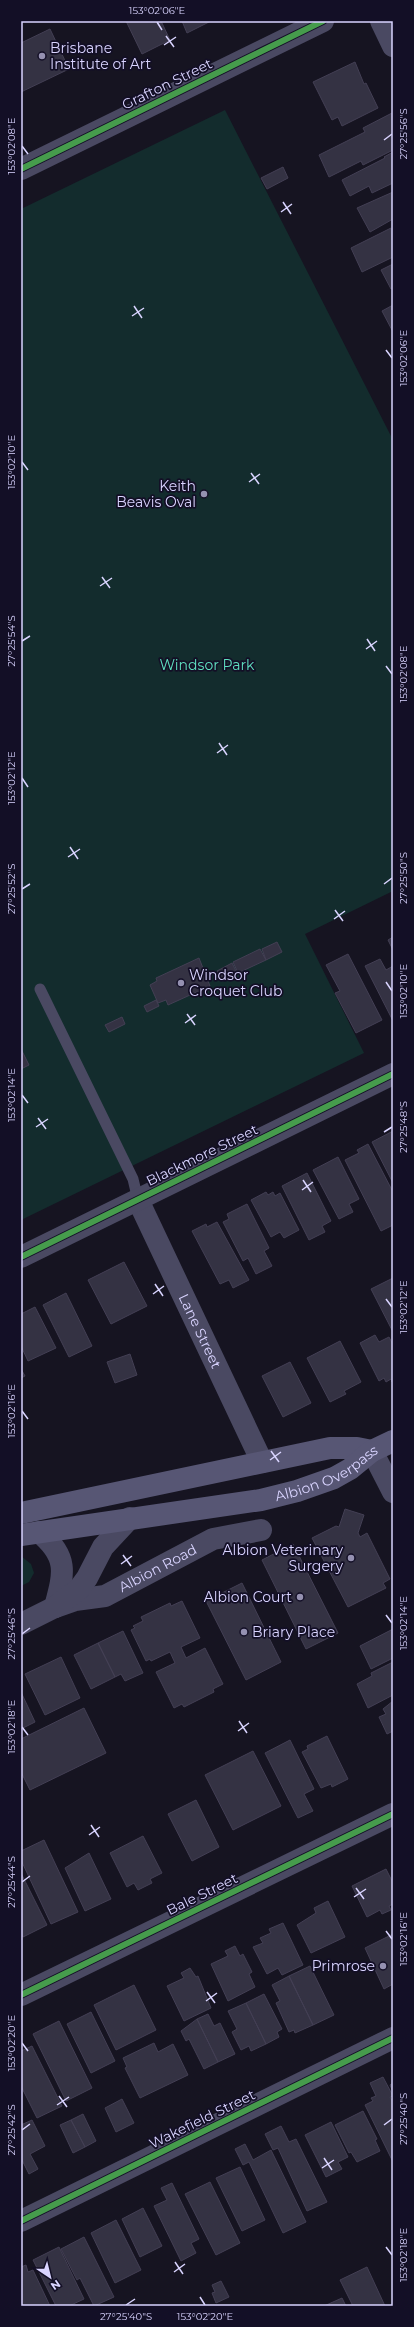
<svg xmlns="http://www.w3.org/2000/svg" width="414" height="2327" font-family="Montserrat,sans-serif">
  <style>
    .green { fill: #132c2d }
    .building { fill: #343243; stroke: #433f54 }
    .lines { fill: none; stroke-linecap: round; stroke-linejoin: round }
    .service { stroke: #4a4962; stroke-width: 11 }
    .minor { stroke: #4a4962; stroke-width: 22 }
    .tertiary { stroke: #4a4962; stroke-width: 22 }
    .secondary { stroke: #575674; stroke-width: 22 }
    .cycleway-casing { stroke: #130f26; stroke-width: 8 }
    .cycleway { stroke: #469c4c; stroke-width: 6 }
    .ticks { fill: none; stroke: #d9d4ff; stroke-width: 1.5 }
    .poi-dot { fill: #9591b1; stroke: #130f26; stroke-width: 1.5 }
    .labels { text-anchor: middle; stroke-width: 3.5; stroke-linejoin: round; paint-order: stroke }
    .poi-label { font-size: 14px; fill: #d9d4ff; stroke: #130f26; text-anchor: end }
    .street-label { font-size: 14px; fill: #d9d4ff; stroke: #130f26 }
    .park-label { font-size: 14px; fill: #5fe0c0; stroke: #130f26 }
    .neatline { fill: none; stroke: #d9d4ff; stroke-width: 1.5 }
    .ticks-label { font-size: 10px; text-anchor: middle; fill: #d9d4ff }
  </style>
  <rect width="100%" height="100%" fill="#161421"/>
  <path class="green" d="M225 110 393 440V891L305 934 364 1053 21 1220V209Z
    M21 1556 31 1564 34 1573 29 1582 21 1586Z"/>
  <path class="building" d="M126 21H161L170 40 142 54Z
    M182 21H211L187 33Z
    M50 29 69 69 21 92V43Z
    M355 62 364 84 366 83 378 108 342 126 338 117 332 120 313 82Z
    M392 113 393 150 363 165 361 161 329 177 319 155 365 132 363 128Z
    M393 152V183L372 193 369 186 350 196 342 180 385 158 384 157Z
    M283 167 288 178 267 189 261 178Z
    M393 192V219L370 232 357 208Z
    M391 228 393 257 362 272 351 248Z
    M393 264V288L391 289 381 270Z
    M393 305V332L382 311Z
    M393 937V950L388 940Z
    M277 942 282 952 266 960 262 949Z
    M260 949 266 960 238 973 233 962Z
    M348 954 382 1020 356 1033 335 993 340 991 326 965Z
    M199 958 210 986 168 1005 166 1000 158 1003 150 985 157 981 156 978Z
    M380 959 386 970 393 966 392 1019 365 966Z
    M232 963 237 973 222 981 217 971Z
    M156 1000 159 1006 147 1012 144 1006Z
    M122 1017 125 1024 109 1032 105 1025Z
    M21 1049 29 1065 21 1069Z
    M393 1131V1183L372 1142Z
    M368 1144 393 1192V1225L381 1231 345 1160 359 1153 357 1150Z
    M338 1157 359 1199 349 1204 353 1212 339 1219 313 1170Z
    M307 1173 331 1221 322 1226 325 1232 309 1240 282 1186Z
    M266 1192 268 1195 273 1192 275 1196 280 1193 299 1230 284 1238 280 1232 271 1237 251 1200Z
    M247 1204 269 1248 264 1251 272 1266 256 1274 248 1258 243 1261 223 1222 229 1219 227 1214Z
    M217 1222 249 1280 233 1288 229 1280 220 1284 192 1231 206 1224 207 1227Z
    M124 1262 147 1306 111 1324 88 1280Z
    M393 1278V1332L371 1289Z
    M66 1293 92 1346 69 1357 43 1305Z
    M35 1307 56 1348 28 1361 21 1346V1314Z
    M375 1335 379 1342 389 1337 393 1345 392 1382 391 1379 386 1382 384 1378 379 1381 360 1343Z
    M340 1341 361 1382 344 1391 346 1394 330 1402 307 1358Z
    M130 1354 137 1375 115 1383 107 1362Z
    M290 1362 311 1403 283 1417 262 1376Z
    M21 1369 25 1376 21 1378Z
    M345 1509 364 1515 358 1533 360 1537 367 1533 390 1579 383 1583 386 1588 348 1607 312 1538 336 1526 339 1527Z
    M293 1544 338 1633 306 1649 262 1560Z
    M242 1583 281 1662 246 1680 206 1601Z
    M182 1601 200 1638 181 1647 186 1658 205 1648 223 1684 213 1689 214 1692 184 1707 182 1704 174 1708 156 1672 175 1663 170 1652 151 1661 150 1659 146 1661 131 1630 135 1628 133 1626 143 1621 141 1617 170 1603 171 1606Z
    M393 1629V1658L371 1669 360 1646Z
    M123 1631 143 1673 125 1681 121 1674 115 1677 98 1643Z
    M98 1643 115 1677 91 1689 74 1655Z
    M61 1657 80 1698 45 1715 25 1674Z
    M393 1662V1695L368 1708 357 1684 372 1676 371 1673Z
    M21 1692 35 1722 21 1729Z
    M393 1701V1731L387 1734 379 1717 386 1714 383 1709Z
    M84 1708 106 1753 30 1790 21 1772V1739Z
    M327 1736 348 1779 332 1787 331 1784 321 1788 302 1752 308 1749 307 1746Z
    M290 1740 314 1789 304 1794 313 1811 298 1818 265 1753Z
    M253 1751 281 1806 233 1830 205 1775Z
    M196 1800 219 1847 192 1861 168 1814Z
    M143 1836 162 1873 150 1879 152 1883 138 1890 134 1883 127 1887 110 1853Z
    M44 1840 78 1912 51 1924 21 1860V1851Z
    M89 1853 111 1899 85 1911 65 1868Z
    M386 1869 393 1883V1904L389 1906 391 1910 382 1914 380 1910 367 1917 352 1886Z
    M21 1873 47 1925 23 1937 21 1933Z
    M328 1901 345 1937 311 1953 297 1925 316 1913 314 1908Z
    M283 1923 303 1965 282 1975 278 1968 267 1974 253 1947 263 1943 260 1938 271 1933 269 1929Z
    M393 1934V1984L384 1989 365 1948Z
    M235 1946 240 1956 243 1954 252 1972 249 1974 255 1987 228 2001 211 1964 228 1956 225 1951Z
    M310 1966 334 2015 313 2025 289 1976Z
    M190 1968 196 1977 198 1976 211 2008 184 2021 167 1986 184 1978 181 1973Z
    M289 1976 313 2025 295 2033 294 2030 289 2032 276 2003 280 2001 272 1985Z
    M134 1985 156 2030 116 2050 94 2005Z
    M264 1994 282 2029 277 2032 279 2037 266 2044 246 2003Z
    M246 2003 266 2044 251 2051 249 2046 241 2050 232 2032 237 2029 228 2011Z
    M91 2012 115 2061 91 2073 67 2024Z
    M208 2014 214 2026 220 2023 235 2054 218 2062 197 2019Z
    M197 2019 218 2062 204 2069 189 2039 186 2041 181 2031Z
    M59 2021 92 2088 66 2101 33 2034Z
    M154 2043 158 2052 173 2044 188 2075 140 2098 125 2068 127 2067 123 2058Z
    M32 2046 62 2106 37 2118 21 2086V2051Z
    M383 2077 393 2096 390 2097 393 2103V2162L365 2105 373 2101 371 2098 376 2096 370 2083Z
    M393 2083V2092L390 2085Z
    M122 2099 134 2123 116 2132 105 2108Z
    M363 2111 377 2139 375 2140 380 2151 357 2162 351 2152 349 2153 335 2125Z
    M83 2114 96 2141 85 2147 71 2120Z
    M32 2120 45 2146 30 2154 38 2169 29 2174 21 2158V2125Z
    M71 2120 85 2147 73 2153 60 2125Z
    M331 2122 348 2157 338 2162 342 2169 326 2177 305 2135Z
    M281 2126 289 2142 296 2139 327 2202 307 2211 278 2148 273 2150 265 2134Z
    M245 2144 253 2160 271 2150 306 2222 283 2233 249 2162 243 2165 235 2149Z
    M240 2167 265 2220 242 2231 216 2178Z
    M210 2182 240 2243 216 2255 185 2194Z
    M172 2183 199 2239 191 2243 196 2253 181 2261 154 2206 167 2200 161 2188Z
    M143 2208 162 2246 140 2257 122 2219Z
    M116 2220 141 2270 115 2283 91 2233Z
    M84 2237 114 2297 94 2306 80 2278 77 2280 61 2249Z
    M59 2247 84 2299 69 2306H56L33 2260Z
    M26 2265 28 2272 33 2270 50 2306H21V2267Z
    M367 2267 385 2306H353L340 2280Z
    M221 2281 229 2297 216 2303 212 2293 215 2292 212 2285Z
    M342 2298 346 2306H324Z"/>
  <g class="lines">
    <path class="service" d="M40 989 133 1179 138 1200"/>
    <g class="minor">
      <path d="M381 21 393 46"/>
      <path d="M21 169 323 21"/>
      <path id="s1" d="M138 1200 262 1462"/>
      <path d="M21 1257 393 1074"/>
      <path d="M39 1532C69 1557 64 1573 55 1607"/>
      <path id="s2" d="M55 1607 75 1600 105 1596 213 1539 261 1530"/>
      <path d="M21 1624 55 1607 79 1589 87 1578 103 1547 130 1518"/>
      <path d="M21 1995 393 1814"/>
      <path d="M21 2221 393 2038"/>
    </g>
    <path class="tertiary" d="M372 1451 393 1492"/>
    <g class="secondary">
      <path d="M21 1513 330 1448H357L372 1451"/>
      <path id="s3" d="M21 1535 261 1500 297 1491 334 1478 350 1469 372 1451 393 1441"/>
    </g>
    <g class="cycleway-casing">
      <path id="cycleway" d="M21 169 323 21
        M21 1257 393 1074
        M21 1995 393 1814
        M21 2221 393 2038"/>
    </g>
    <use href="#cycleway" class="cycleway"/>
  </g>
  <path class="ticks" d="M157 22 162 30M166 36 174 47M164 45 176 37M384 140 392 134M22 146 28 154M283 202 291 214M281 212 292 204M134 306 142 318M132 316 144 308M386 350 392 358M22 462 28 470M251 473 259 484M249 482 260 474M102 577 110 588M100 586 112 578M367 639 375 651M22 641 30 636M366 649 377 641M386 666 392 674M219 743 227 755M217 753 228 745M22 778 28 787M70 847 78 859M68 857 80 849M384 884 392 878M22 889 30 884M335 910 343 921M334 919 345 911M386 982 392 991M187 1014 195 1025M185 1023 196 1015M22 1095 28 1103M38 1118 46 1129M36 1127 48 1119M384 1132 392 1127M303 1180 311 1192M302 1190 313 1182M155 1284 163 1296M153 1294 164 1286M386 1299 392 1307M22 1411 28 1419M271 1451 279 1462M270 1460 281 1452M123 1555 131 1566M121 1564 132 1556M386 1615 392 1623M22 1634 30 1628M239 1721 247 1733M22 1727 28 1735M238 1731 249 1723M91 1825 99 1837M89 1835 100 1827M22 1882 30 1876M356 1888 364 1899M354 1897 366 1889M386 1931 392 1939M207 1992 215 2003M206 2001 217 1993M22 2043 28 2051M59 2096 67 2107M57 2105 69 2097M384 2125 392 2119M22 2130 30 2124M324 2158 332 2170M322 2168 334 2160M386 2247 392 2255M175 2262 183 2274M174 2272 185 2264M200 2297 205 2305M126 2305 135 2299"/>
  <g class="poi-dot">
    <circle cx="42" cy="56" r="4"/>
    <circle cx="204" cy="494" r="4"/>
    <circle cx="181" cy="983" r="4"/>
    <circle cx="351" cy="1558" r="4"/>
    <circle cx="300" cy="1597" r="4"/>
    <circle cx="244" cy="1632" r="4"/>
    <circle cx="383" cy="1966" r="4"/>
  </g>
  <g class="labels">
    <g class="poi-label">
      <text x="50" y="53" text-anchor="start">Brisbane<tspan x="50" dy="16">Institute of Art</tspan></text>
      <text x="196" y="491">Keith<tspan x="196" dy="16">Beavis Oval</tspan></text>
      <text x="189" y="980" text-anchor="start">Windsor<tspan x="189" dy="16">Croquet Club</tspan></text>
      <text x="343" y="1555">Albion Veterinary<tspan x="343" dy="16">Surgery</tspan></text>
      <text x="292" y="1602">Albion Court</text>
      <text x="252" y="1637" text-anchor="start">Briary Place</text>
      <text x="375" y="1971">Primrose</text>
    </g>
    <g class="street-label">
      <text transform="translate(167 84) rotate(-26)" y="5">Grafton Street</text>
      <text transform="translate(202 1155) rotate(-26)" y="5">Blackmore Street</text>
      <text dy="5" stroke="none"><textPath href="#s1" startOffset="145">Lane Street</textPath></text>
      <text dy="5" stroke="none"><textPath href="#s3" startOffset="314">Albion Overpass</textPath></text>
      <text dy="5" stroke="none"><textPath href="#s2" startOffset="111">Albion Road</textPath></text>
      <text transform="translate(202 1894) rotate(-26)" y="5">Bale Street</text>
      <text transform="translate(202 2119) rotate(-26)" y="5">Wakefield Street</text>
    </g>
    <g class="park-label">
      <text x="207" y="670">Windsor Park</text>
    </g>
  </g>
  <rect width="414" height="2327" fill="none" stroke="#130f26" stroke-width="44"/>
  <g transform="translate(50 2277) rotate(145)" stroke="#130f26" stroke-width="3" paint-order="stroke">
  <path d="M0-3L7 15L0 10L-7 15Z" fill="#d9d4ff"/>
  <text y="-6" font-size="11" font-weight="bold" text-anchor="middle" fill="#d9d4ff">N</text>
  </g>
  <rect x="22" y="22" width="370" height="2283" class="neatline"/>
  <g class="ticks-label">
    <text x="157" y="14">153°02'06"E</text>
    <text transform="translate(403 134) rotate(-90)" y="4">27°25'56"S</text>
    <text transform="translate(11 146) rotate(-90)" y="4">153°02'08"E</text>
    <text transform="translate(403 358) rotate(-90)" y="4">153°02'06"E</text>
    <text transform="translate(11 462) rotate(-90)" y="4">153°02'10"E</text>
    <text transform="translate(11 641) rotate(-90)" y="4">27°25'54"S</text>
    <text transform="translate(403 674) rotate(-90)" y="4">153°02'08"E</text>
    <text transform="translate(11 778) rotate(-90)" y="4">153°02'12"E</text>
    <text transform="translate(403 878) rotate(-90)" y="4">27°25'50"S</text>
    <text transform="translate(11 889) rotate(-90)" y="4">27°25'52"S</text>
    <text transform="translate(403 991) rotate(-90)" y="4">153°02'10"E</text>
    <text transform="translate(11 1095) rotate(-90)" y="4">153°02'14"E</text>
    <text transform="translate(403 1127) rotate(-90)" y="4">27°25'48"S</text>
    <text transform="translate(403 1307) rotate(-90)" y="4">153°02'12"E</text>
    <text transform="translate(11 1411) rotate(-90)" y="4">153°02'16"E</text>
    <text transform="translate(403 1623) rotate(-90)" y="4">153°02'14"E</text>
    <text transform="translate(11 1634) rotate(-90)" y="4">27°25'46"S</text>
    <text transform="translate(11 1727) rotate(-90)" y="4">153°02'18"E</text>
    <text transform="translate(11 1882) rotate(-90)" y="4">27°25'44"S</text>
    <text transform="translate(403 1939) rotate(-90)" y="4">153°02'16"E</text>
    <text transform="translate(11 2043) rotate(-90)" y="4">153°02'20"E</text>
    <text transform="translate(403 2119) rotate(-90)" y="4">27°25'40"S</text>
    <text transform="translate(11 2130) rotate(-90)" y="4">27°25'42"S</text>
    <text transform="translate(403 2255) rotate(-90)" y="4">153°02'18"E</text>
    <text x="126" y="2320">27°25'40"S</text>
    <text x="205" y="2320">153°02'20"E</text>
  </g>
</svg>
